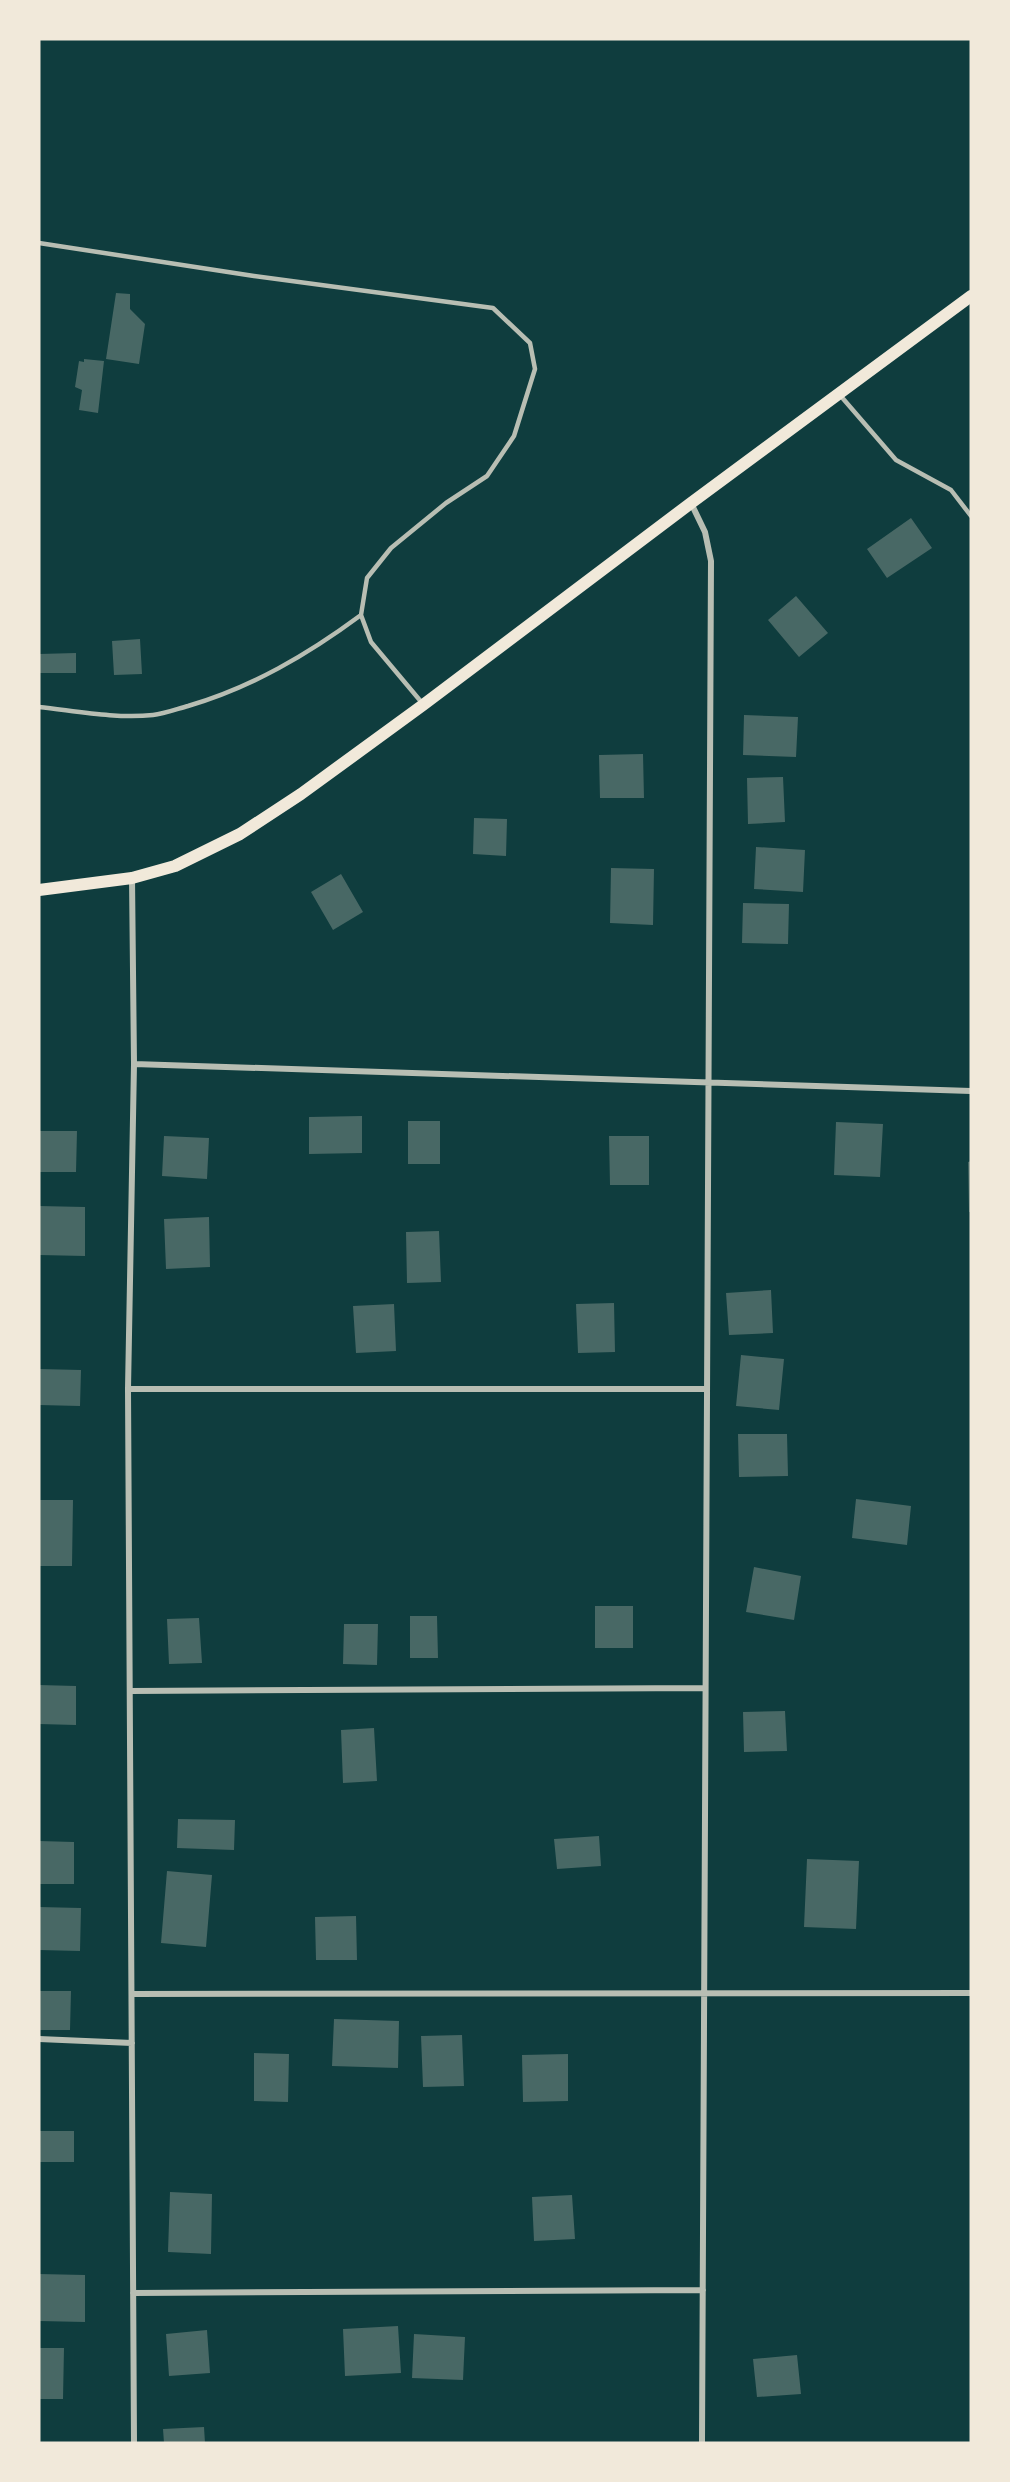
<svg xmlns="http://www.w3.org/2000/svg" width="1010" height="2482" font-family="'Work Sans',sans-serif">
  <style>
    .building { fill: #486865 }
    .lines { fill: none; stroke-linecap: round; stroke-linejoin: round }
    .service { stroke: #b8beb3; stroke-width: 4.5 }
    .minor { stroke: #b8beb3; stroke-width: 6 }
    .secondary { stroke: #f1e9da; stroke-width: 12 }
  </style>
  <rect width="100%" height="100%" fill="#0f3d3e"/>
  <path class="building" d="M116 293 130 294V309L145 324 139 364 106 359Z
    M84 359 104 361 98 413 79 410 82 390 75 387 79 361 84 362Z
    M911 518 932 548 887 578 867 549Z
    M796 596 828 633 799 657 768 620Z
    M140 639 142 674 114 675 112 641Z
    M76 653V673H39V654Z
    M744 715 798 717 796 757 743 755Z
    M643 754 644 798H600L599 755Z
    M783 777 785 822 748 824 747 778Z
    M474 818 507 819 506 856 473 854Z
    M756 847 805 850 803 892 754 889Z
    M611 868 654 869 653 925 610 923Z
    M341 874 363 912 333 930 311 892Z
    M743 903 789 904 788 944 742 943Z
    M362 1116V1153L309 1154V1117Z
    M408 1121H440V1164H408Z
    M836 1122 883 1124 880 1177 834 1175Z
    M39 1131H77L76 1172H39Z
    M164 1136 209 1138 207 1179 162 1176Z
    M609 1136H649V1185H610Z
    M971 1161V1212H969L968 1162Z
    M39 1206 85 1207V1256L39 1255Z
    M209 1217 210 1267 166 1269 164 1219Z
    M439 1231 441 1282 407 1283 406 1232Z
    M771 1290 773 1333 729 1335 726 1293Z
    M614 1303 615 1352 578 1353 576 1304Z
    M394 1304 396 1351 356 1353 353 1306Z
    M741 1355 784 1359 779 1410 736 1406Z
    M39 1369 81 1370 80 1406 39 1405Z
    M738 1434H787L788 1476 739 1477Z
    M856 1499 911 1506 907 1545 852 1538Z
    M39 1500H73L72 1566H39Z
    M754 1567 801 1576 794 1620 746 1612Z
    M595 1606H633V1648H595Z
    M410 1616H437L438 1658H410Z
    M199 1618 202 1663 169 1664 167 1619Z
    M344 1624H378L377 1665 343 1664Z
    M39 1685 76 1686V1725L39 1724Z
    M785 1711 787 1751 744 1752 743 1712Z
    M374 1728 377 1781 343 1783 341 1730Z
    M178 1819 235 1820 234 1850 177 1848Z
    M599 1836 601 1866 557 1869 554 1839Z
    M39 1841 74 1842V1884H39Z
    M807 1859 859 1861 856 1929 804 1927Z
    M167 1871 212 1875 206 1947 161 1943Z
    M39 1907 81 1908 80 1951 39 1950Z
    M356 1916 357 1960H316L315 1917Z
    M39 1991H71L70 2030H39Z
    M334 2019 399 2021 398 2068 332 2066Z
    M462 2035 464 2086 423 2087 421 2036Z
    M254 2053 289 2054 288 2102 254 2101Z
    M568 2054V2101L523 2102 522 2055Z
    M39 2131H74V2162H39Z
    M170 2192 212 2194 211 2254 168 2252Z
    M572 2195 575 2239 534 2241 532 2197Z
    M39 2274 85 2275V2322L39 2321Z
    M398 2326 401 2373 345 2376 343 2329Z
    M207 2330 210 2373 169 2376 166 2334Z
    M414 2334 465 2337 463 2380 412 2378Z
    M39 2348H64L63 2399H39Z
    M797 2355 801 2394 757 2397 753 2359Z
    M204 2427 205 2443H164L163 2429Z"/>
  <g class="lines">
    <path class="service" d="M39 243 254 276 493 308 530 343 535 369 514 436 487 476 446 503 391 548 367 578 361 615 371 642 423 704
      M839 394 896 460 951 490 971 516
      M39 707C76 711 116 719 153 715 164 714 177 709 188 706 252 687 307 655 361 615"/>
    <path class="minor" d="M691 503 705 532 711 561 702 2443
      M132 878 134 1064 128 1389 134 2443
      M134 1064 971 1091
      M128 1389H706
      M130 1691 705 1688
      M132 1994 971 1993
      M39 2039 132 2043
      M133 2293 703 2290"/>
    <path class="secondary" d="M39 890 132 878 175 866 240 834 301 794 423 705 691 503 971 296"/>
  </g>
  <rect width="1010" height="2482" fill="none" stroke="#f1e9da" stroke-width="81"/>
</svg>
